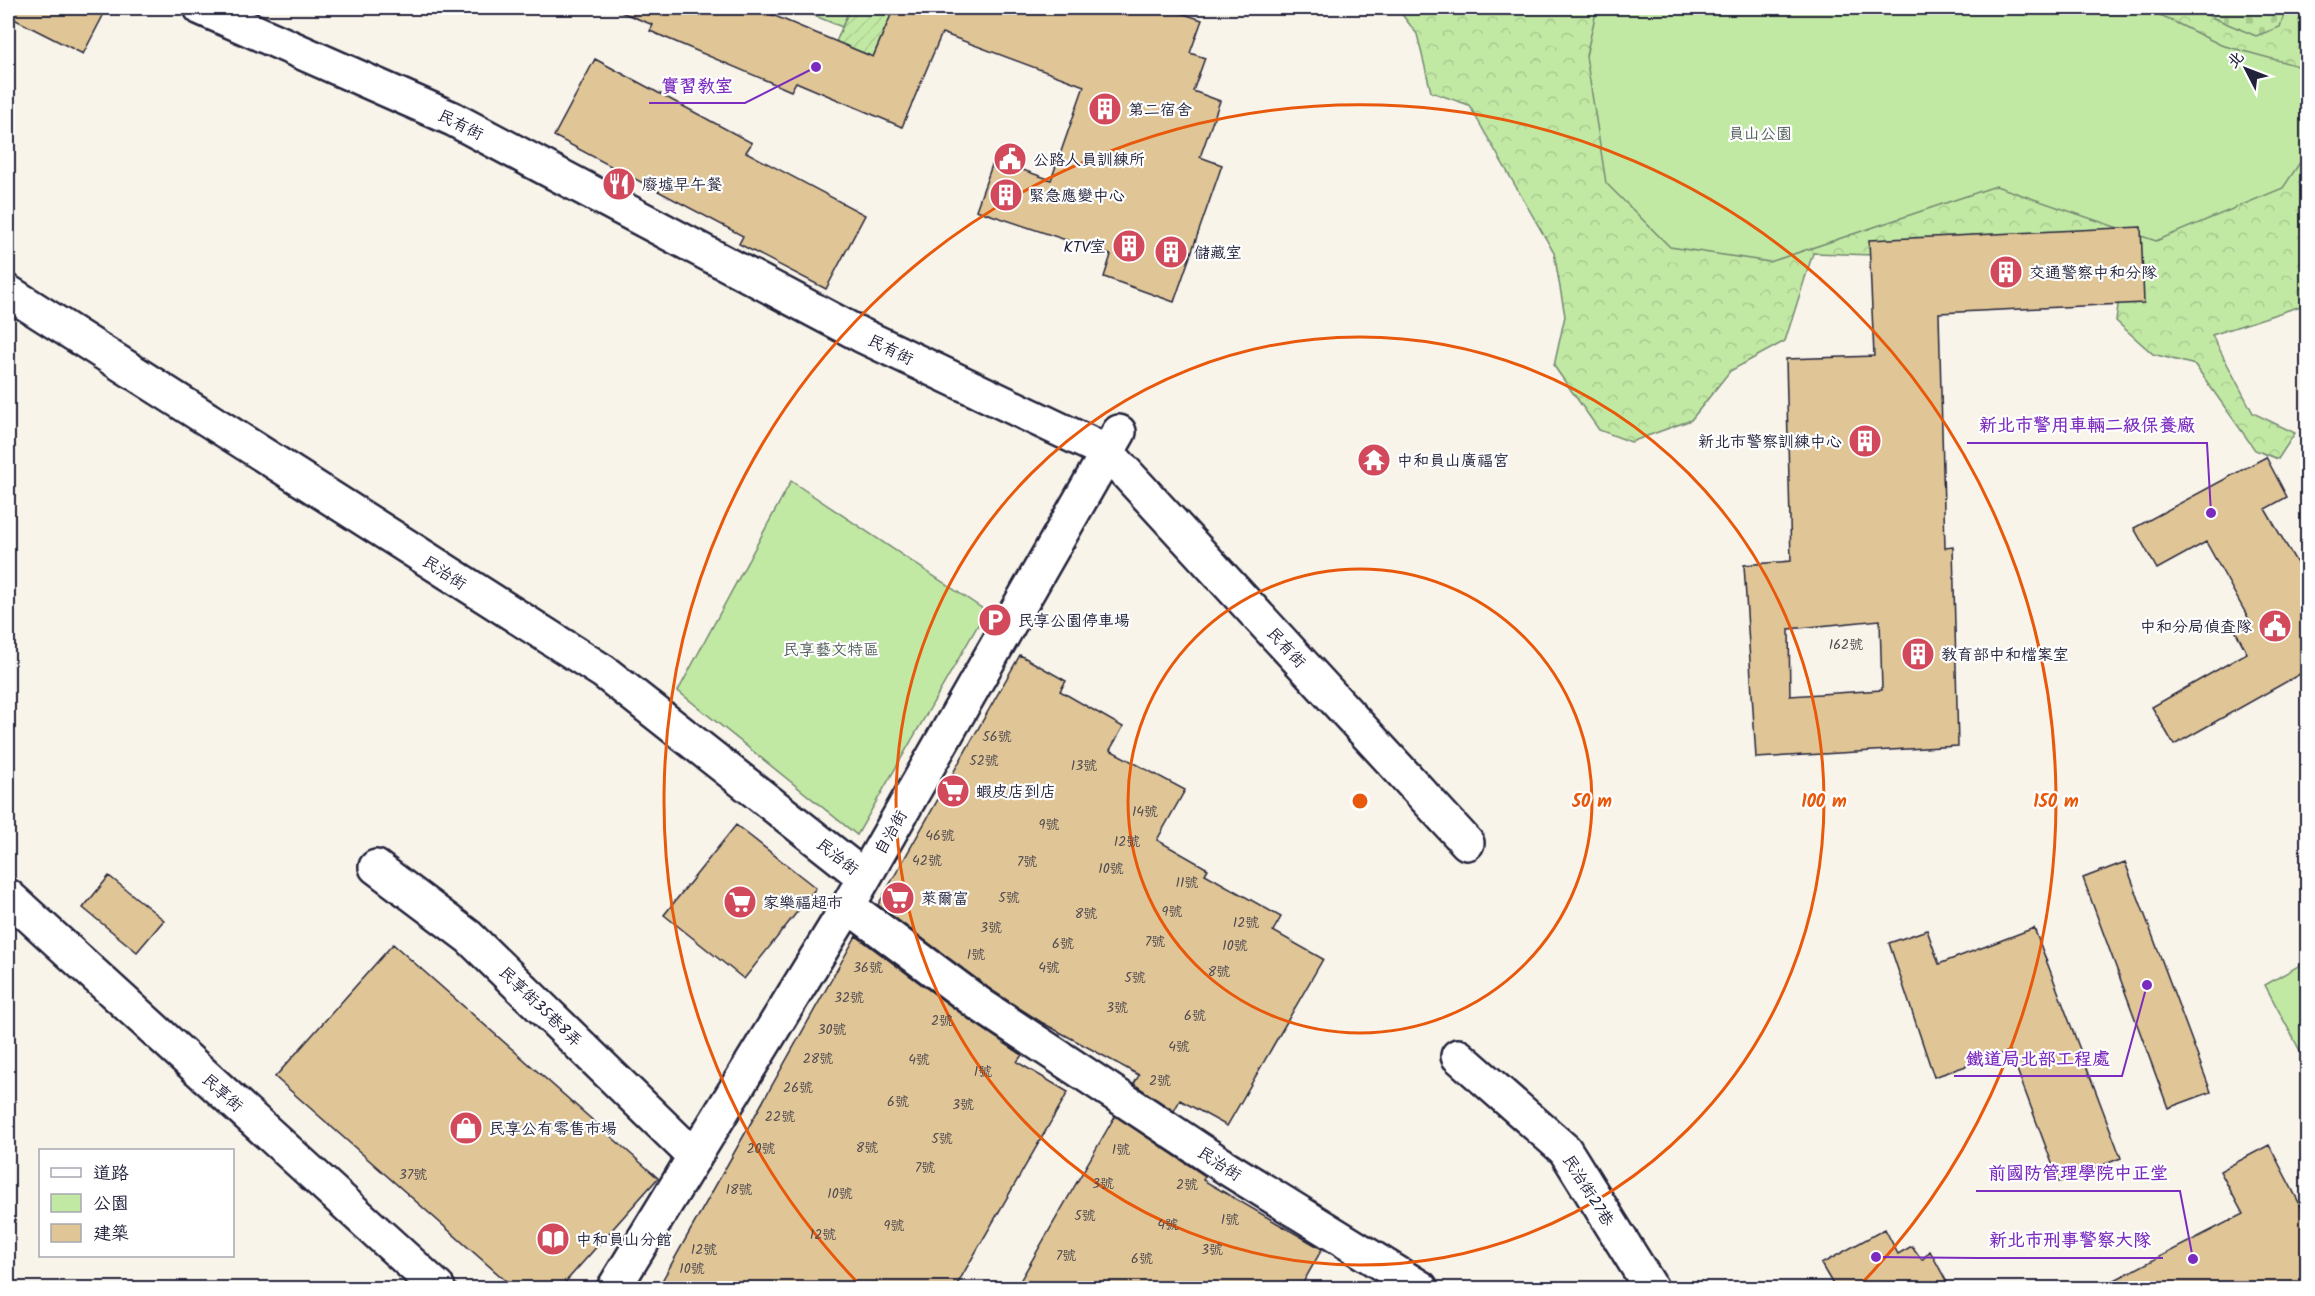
<svg xmlns="http://www.w3.org/2000/svg" width="2315" height="1296" font-family="Kalam,'LXGW WenKai TC',sans-serif">
  <style>
    .forest { fill: url(#forest-crowns); stroke: #728670; stroke-width: 1.5 }
    .cemetery { fill: url(#cemetery-stones); stroke: #728670; stroke-width: 1.5 }
    .park { fill: #c2e9a4; stroke: #728670; stroke-width: 1.5 }
    .garden { fill: url(#garden-furrows); stroke: #728670; stroke-width: 1.5 }
    .building { fill: #e0c696; stroke: #22223b; stroke-width: 1.5; fill-rule: evenodd }
    .lines { fill: none; stroke-linecap: round; stroke-linejoin: round }
    .street-casing { stroke: #22223b; stroke-width: 38 }
    .street { stroke: #fff; stroke-width: 33 }
    .ring { fill: none; stroke: #e8590c; stroke-width: 3 }
    .labels { text-anchor: middle; stroke-width: 4.5; stroke-linejoin: round; paint-order: stroke }
    .number-label { font-size: 14px; fill: #524b52 }
    .poi-label { font-size: 16px; fill: #22223b; stroke: #fff; text-anchor: start }
    .street-label { font-size: 16px; fill: #22223b; stroke: #fff }
    .park-label { font-size: 16px; fill: #525e5a; stroke: #fff }
    .centre { fill: #e8590c; stroke: #fff; stroke-width: 3 }
    .ring-label { font-size: 18px; text-anchor: middle; font-weight: bold; fill: #e8590c; stroke: #fff; stroke-width: 4.5; stroke-linejoin: round; paint-order: stroke }
    .leader { fill: none; stroke: #7b2cbf; stroke-width: 2 }
    .callout-dot { fill: #7b2cbf; stroke: #fff; stroke-width: 2 }
    .callout-label { font-size: 18px; text-anchor: middle; font-weight: bold; fill: #7b2cbf; stroke: #fff; stroke-width: 4.5; stroke-linejoin: round; paint-order: stroke }
  </style>
  <defs>
    <pattern id="forest-crowns" width="20" height="18" patternUnits="userSpaceOnUse" patternTransform="scale(1.5)"><rect width="20" height="18" fill="#c2e9a4"/><path d="M2 6a3 3 0 1 1 6 0M12 15a3 3 0 1 1 6 0" fill="none" stroke="#a6c88e"/></pattern>
    <pattern id="cemetery-stones" width="16" height="16" patternUnits="userSpaceOnUse" patternTransform="scale(1.5)"><rect width="16" height="16" fill="#c2e9a4"/><path d="M2 7V4a2 2 0 0 1 4 0v3zM10 15v-3a2 2 0 0 1 4 0v3z" fill="#a6c88e"/></pattern>
    <pattern id="garden-furrows" width="10" height="10" patternUnits="userSpaceOnUse" patternTransform="scale(1.5)"><rect width="10" height="10" fill="#c2e9a4"/><path d="M-1 1l2-2M0 10L10 0M9 11l2-2" fill="none" stroke="#a6c88e"/></pattern>
  </defs>
  <rect width="100%" height="100%" fill="#f9f4ea"/>
  <filter id="ink" filterUnits="userSpaceOnUse"><feTurbulence type="fractalNoise" baseFrequency=".0167" numOctaves="2"/><feDisplacementMap in="SourceGraphic" scale="12" xChannelSelector="R" yChannelSelector="G"/><feConvolveMatrix kernelMatrix="1 2 1 2 8 2 1 2 1" color-interpolation-filters="sRGB"/></filter>
  <g filter="url(#ink)">
    <path class="forest" d="M1397 8H2307V304L2212 335 2253 413 2295 433 2278 459 2255 450 2195 365 2153 354 2116 321 2125 250 1873 255 1813 253 1785 341 1730 371 1691 420 1631 442 1599 430 1554 366 1565 316 1554 253 1469 105 1431 92 1417 34Z"/>
    <path class="cemetery" d="M2190 8H2286L2280 27 2256 36Z"/>
    <path class="park" d="M796 8H850L842 27Z
      M1597 8H2146L2221 45 2306 68 2307 152 2283 188 2156 241 1996 186 1770 262 1670 247 1606 183 1586 56Z
      M791 481 986 611 857 835 678 691Z
      M2307 961V1064L2265 985Z"/>
    <path class="garden" d="M850 8H894L873 57 836 42Z"/>
    <path class="building" d="M8 8H107L83 54 8 16Z
      M611 8H756L873 57 891 15 879 10 880 8H1166L1202 20 1190 53 1205 58 1193 91 1220 101 1200 157 1222 165 1174 302 1104 277 1111 255 976 210 992 165 1007 170 1009 165 1051 180 1084 86 942 33 902 127 796 82 791 91 650 31 653 25Z
      M595 59 752 143 746 152 865 215 826 289 739 244 743 236 554 136Z
      M2141 227 2144 303 1939 313 1945 548 1953 547 1958 746 1756 758 1744 565 1791 561 1786 359 1874 356 1869 240ZM1880 620 1882 690 1790 696 1789 629Z
      M2266 457 2287 497 2265 509 2307 580V670L2174 745 2152 707 2247 653 2235 630 2250 621 2206 542 2157 569 2134 528Z
      M1020 655 1066 681 1060 691 1123 727 1110 750 1185 790 1157 840 1208 869 1205 874 1281 917 1273 931 1323 959 1227 1126 1180 1100 1174 1111 1134 1084 1139 1075 1041 1022 993 991 878 905Z
      M736 825 816 888 744 979 664 915Z
      M2125 862 2211 1092 2168 1108 2083 878Z
      M109 876 164 920 137 952 83 908Z
      M2034 928 2121 1158 2059 1182 2010 1051 1934 1077 1889 943 1927 930 1939 964Z
      M856 936 971 1021 1022 1055 1017 1062 1068 1092 955 1288H658Z
      M393 944 658 1178 560 1288H514L275 1077Z
      M1115 1116 1205 1176 1203 1180 1322 1249 1300 1288H1016Z
      M2269 1145 2307 1218V1288H2099L2243 1214 2220 1171Z
      M1885 1229 1898 1254 1912 1246 1922 1260 1930 1251 1950 1288H1835L1821 1264Z"/>
    <g class="lines">
      <g class="street-casing">
        <path id="street" d="M201 8 453 119 861 335 1107 452 1467 843
          M8 292 604 672 864 877
          M376 867 469 937 695 1157
          M8 896 438 1288
          M848 906 982 1006 1227 1168 1421 1288
          M1458 1056 1565 1150 1651 1288
          M614 1288 848 906 1119 432"/>
      </g>
      <use href="#street" class="street"/>
    </g>
  </g>
  <g class="ring">
    <circle cx="1360" cy="801" r="232"/>
    <circle cx="1360" cy="801" r="464"/>
    <path d="M859 1284A696 696 0 1 1 1861 1284"/>
  </g>
  <defs>
    <g id="building-disc" transform="scale(1.725)"><circle r="9.5" fill="#d1495b" stroke="#fff"/><path d="M-4-6H4V6H1V3H-1V6H-4ZM-2.5-4.3h1.7v1.8h-1.7ZM.8-4.3h1.7v1.8H.8ZM-2.5-1h1.7V.8h-1.7ZM.8-1h1.7V.8H.8Z" fill="#fff"/></g>
    <g id="civic-disc" transform="scale(1.725)"><circle r="9.5" fill="#d1495b" stroke="#fff"/><path d="M-.6-6.5H3V-4.5H.6V-3L4-1V1h2V6H-6V1h2V-1L-.6-3ZM-1.2 2.5V6h2.4V2.5Z" fill="#fff"/></g>
    <g id="restaurant-disc" transform="scale(1.725)"><circle r="9.5" fill="#d1495b" stroke="#fff"/><path d="M-5-6h1v4h1v-4h1v4h1v-4h1v5L-1.5 .5V6h-2V.5L-5-1ZM5-6V6H3V1.5H1.5Q1.5-4 5-6Z" fill="#fff"/></g>
    <g id="temple-disc" transform="scale(1.725)"><circle r="9.5" fill="#d1495b" stroke="#fff"/><path d="M0-6L5-2H3V0L6.5 2.5H4V6H1.5V3h-3V6H-4V2.5H-6.5L-3 0V-2H-5Z" fill="#fff"/></g>
    <g id="parking-disc" transform="scale(1.725)"><circle r="9.5" fill="#d1495b" stroke="#fff"/><path d="M-3.5-5.5H1a3.5 3.5 0 0 1 0 7H-1V5.5H-3.5ZM-1-3.4V-.6H.8a1.4 1.4 0 0 0 0-2.8Z" fill="#fff"/></g>
    <g id="supermarket-disc" transform="scale(1.725)"><circle r="9.5" fill="#d1495b" stroke="#fff"/><path d="M-6-5.5h2.5l.6 2H6L4.5 2H-2.5L-4.4-4H-6ZM-1.5 3.2a1.3 1.3 0 1 0 .1 0ZM3 3.2a1.3 1.3 0 1 0 .1 0Z" fill="#fff"/></g>
    <g id="shop-disc" transform="scale(1.725)"><circle r="9.5" fill="#d1495b" stroke="#fff"/><path d="M-5-2.5h2.3a2.7 3.5 0 0 1 5.4 0H5L5.5 6h-11ZM-1.5-2.5h3a1.5 2.3 0 0 0-3 0Z" fill="#fff"/></g>
    <g id="library-disc" transform="scale(1.725)"><circle r="9.5" fill="#d1495b" stroke="#fff"/><path d="M-6-4Q-3-5.5-.7-3.5V5Q-3 3-6 4ZM6-4Q3-5.5 .7-3.5V5Q3 3 6 4Z" fill="#fff"/></g>
  </defs>
  <g fill-rule="evenodd">
    <use href="#building-disc" x="1105" y="109"/>
    <use href="#civic-disc" x="1010" y="159"/>
    <use href="#restaurant-disc" x="619" y="184"/>
    <use href="#building-disc" x="1006" y="195"/>
    <use href="#building-disc" x="1129" y="246"/>
    <use href="#building-disc" x="1171" y="252"/>
    <use href="#building-disc" x="2006" y="272"/>
    <use href="#building-disc" x="1865" y="441"/>
    <use href="#temple-disc" x="1374" y="460"/>
    <use href="#parking-disc" x="995" y="620"/>
    <use href="#civic-disc" x="2275" y="626"/>
    <use href="#building-disc" x="1918" y="654"/>
    <use href="#supermarket-disc" x="953" y="791"/>
    <use href="#supermarket-disc" x="898" y="898"/>
    <use href="#supermarket-disc" x="740" y="902"/>
    <use href="#shop-disc" x="466" y="1128"/>
    <use href="#library-disc" x="553" y="1239"/>
  </g>
  <g class="labels">
    <g class="number-label">
      <text x="1846" y="649">162號</text>
      <text x="997" y="741">56號</text>
      <text x="984" y="765">52號</text>
      <text x="1084" y="770">13號</text>
      <text x="1145" y="816">14號</text>
      <text x="1049" y="829">9號</text>
      <text x="940" y="840">46號</text>
      <text x="1127" y="846">12號</text>
      <text x="927" y="865">42號</text>
      <text x="1027" y="866">7號</text>
      <text x="1111" y="873">10號</text>
      <text x="1187" y="887">11號</text>
      <text x="1009" y="902">5號</text>
      <text x="1172" y="916">9號</text>
      <text x="1086" y="918">8號</text>
      <text x="1246" y="927">12號</text>
      <text x="991" y="932">3號</text>
      <text x="1155" y="946">7號</text>
      <text x="1063" y="948">6號</text>
      <text x="1235" y="950">10號</text>
      <text x="976" y="959">1號</text>
      <text x="868" y="972">36號</text>
      <text x="1049" y="972">4號</text>
      <text x="1219" y="976">8號</text>
      <text x="1135" y="982">5號</text>
      <text x="849" y="1002">32號</text>
      <text x="1117" y="1012">3號</text>
      <text x="1195" y="1020">6號</text>
      <text x="942" y="1025">2號</text>
      <text x="832" y="1034">30號</text>
      <text x="1179" y="1051">4號</text>
      <text x="818" y="1063">28號</text>
      <text x="919" y="1064">4號</text>
      <text x="983" y="1076">1號</text>
      <text x="1160" y="1085">2號</text>
      <text x="798" y="1092">26號</text>
      <text x="898" y="1106">6號</text>
      <text x="963" y="1109">3號</text>
      <text x="780" y="1121">22號</text>
      <text x="942" y="1143">5號</text>
      <text x="867" y="1152">8號</text>
      <text x="761" y="1153">20號</text>
      <text x="1121" y="1154">1號</text>
      <text x="925" y="1172">7號</text>
      <text x="413" y="1179">37號</text>
      <text x="1103" y="1188">3號</text>
      <text x="1187" y="1189">2號</text>
      <text x="739" y="1194">18號</text>
      <text x="840" y="1198">10號</text>
      <text x="1085" y="1220">5號</text>
      <text x="1230" y="1224">1號</text>
      <text x="1168" y="1229">4號</text>
      <text x="894" y="1230">9號</text>
      <text x="823" y="1239">12號</text>
      <text x="704" y="1254">12號</text>
      <text x="1212" y="1254">3號</text>
      <text x="1066" y="1260">7號</text>
      <text x="1142" y="1263">6號</text>
      <text x="692" y="1273">10號</text>
    </g>
    <g class="poi-label">
      <text x="1128" y="115">第二宿舍</text>
      <text x="1033" y="165">公路人員訓練所</text>
      <text x="642" y="190">廢墟早午餐</text>
      <text x="1029" y="201">緊急應變中心</text>
      <text x="1106" y="252" text-anchor="end">KTV室</text>
      <text x="1194" y="258">儲藏室</text>
      <text x="2029" y="278">交通警察中和分隊</text>
      <text x="1842" y="447" text-anchor="end">新北市警察訓練中心</text>
      <text x="1397" y="466">中和員山廣福宮</text>
      <text x="1018" y="626">民享公園停車場</text>
      <text x="2252" y="632" text-anchor="end">中和分局偵查隊</text>
      <text x="1941" y="660">教育部中和檔案室</text>
      <text x="976" y="797">蝦皮店到店</text>
      <text x="921" y="904">萊爾富</text>
      <text x="763" y="908">家樂福超市</text>
      <text x="489" y="1134">民享公有零售市場</text>
      <text x="576" y="1245">中和員山分館</text>
    </g>
    <g class="street-label">
      <text transform="translate(461 124) rotate(26)" y="6">民有街</text>
      <text transform="translate(891 349) rotate(26)" y="6">民有街</text>
      <text transform="translate(445 572) rotate(33)" y="6">民治街</text>
      <text transform="translate(1287 647) rotate(47)" y="6">民有街</text>
      <text transform="translate(890 832) rotate(-60)" y="6">自治街</text>
      <text transform="translate(838 856) rotate(38)" y="6">民治街</text>
      <text transform="translate(541 1006) rotate(44)" y="6">民享街35巷8弄</text>
      <text transform="translate(223 1092) rotate(42)" y="6">民享街</text>
      <text transform="translate(1220 1163) rotate(33)" y="6">民治街</text>
      <text transform="translate(1589 1190) rotate(58)" y="6">民治街27巷</text>
    </g>
    <g class="park-label">
      <text x="1760" y="139">員山公園</text>
      <text x="831" y="655">民享藝文特區</text>
    </g>
  </g>
  <circle cx="1360" cy="801" r="9" class="centre"/>
  <g class="ring-label">
    <text x="1592" y="807">50 m</text>
    <text x="1824" y="807">100 m</text>
    <text x="2056" y="807">150 m</text>
  </g>
  <path class="leader" d="M816 67L745 103H649M2211 513L2207 443H1967M2147 985L2122 1076H1954M2193 1259L2180 1191H1976M1876 1257L1977 1258H2163"/>
  <g class="callout-dot">
    <circle cx="816" cy="67" r="6"/>
    <circle cx="2211" cy="513" r="6"/>
    <circle cx="2147" cy="985" r="6"/>
    <circle cx="2193" cy="1259" r="6"/>
    <circle cx="1876" cy="1257" r="6"/>
  </g>
  <g class="callout-label">
    <text x="697" y="92">實習教室</text>
    <text x="2087" y="431">新北市警用車輛二級保養廠</text>
    <text x="2038" y="1065">鐵道局北部工程處</text>
    <text x="2078" y="1179">前國防管理學院中正堂</text>
    <text x="2070" y="1246">新北市刑事警察大隊</text>
  </g>
  <rect width="2315" height="1296" fill="none" stroke="#fff" stroke-width="30"/>
  <rect x="15" y="15" width="2285" height="1266" fill="none" stroke="#22223b" stroke-width="2" filter="url(#ink)"/>
  <rect x="39" y="1149" width="195" height="108" fill="#ffffff" stroke="#a7a7b1" stroke-width="1.5"/>
  <rect x="51" y="1168" width="30" height="9" fill="#ffffff" stroke="#a7a7b1" stroke-width="1.5"/>
  <text x="93" y="1179" font-size="18" fill="#22223b">道路</text>
  <rect x="51" y="1194" width="30" height="18" fill="#c2e9a4" stroke="#a7a7b1" stroke-width="1.5"/>
  <text x="93" y="1209" font-size="18" fill="#22223b">公園</text>
  <rect x="51" y="1224" width="30" height="18" fill="#e0c696" stroke="#a7a7b1" stroke-width="1.5"/>
  <text x="93" y="1239" font-size="18" fill="#22223b">建築</text>
  <g transform="translate(2246 69) rotate(312)" stroke="#ffffff" stroke-width="4.5" paint-order="stroke">
  <path d="M0-4.5L10 22L0 15L-10 22Z" fill="#22223b"/>
  <text y="-9" font-size="16" font-weight="bold" text-anchor="middle" fill="#22223b">北</text>
  </g>
</svg>
